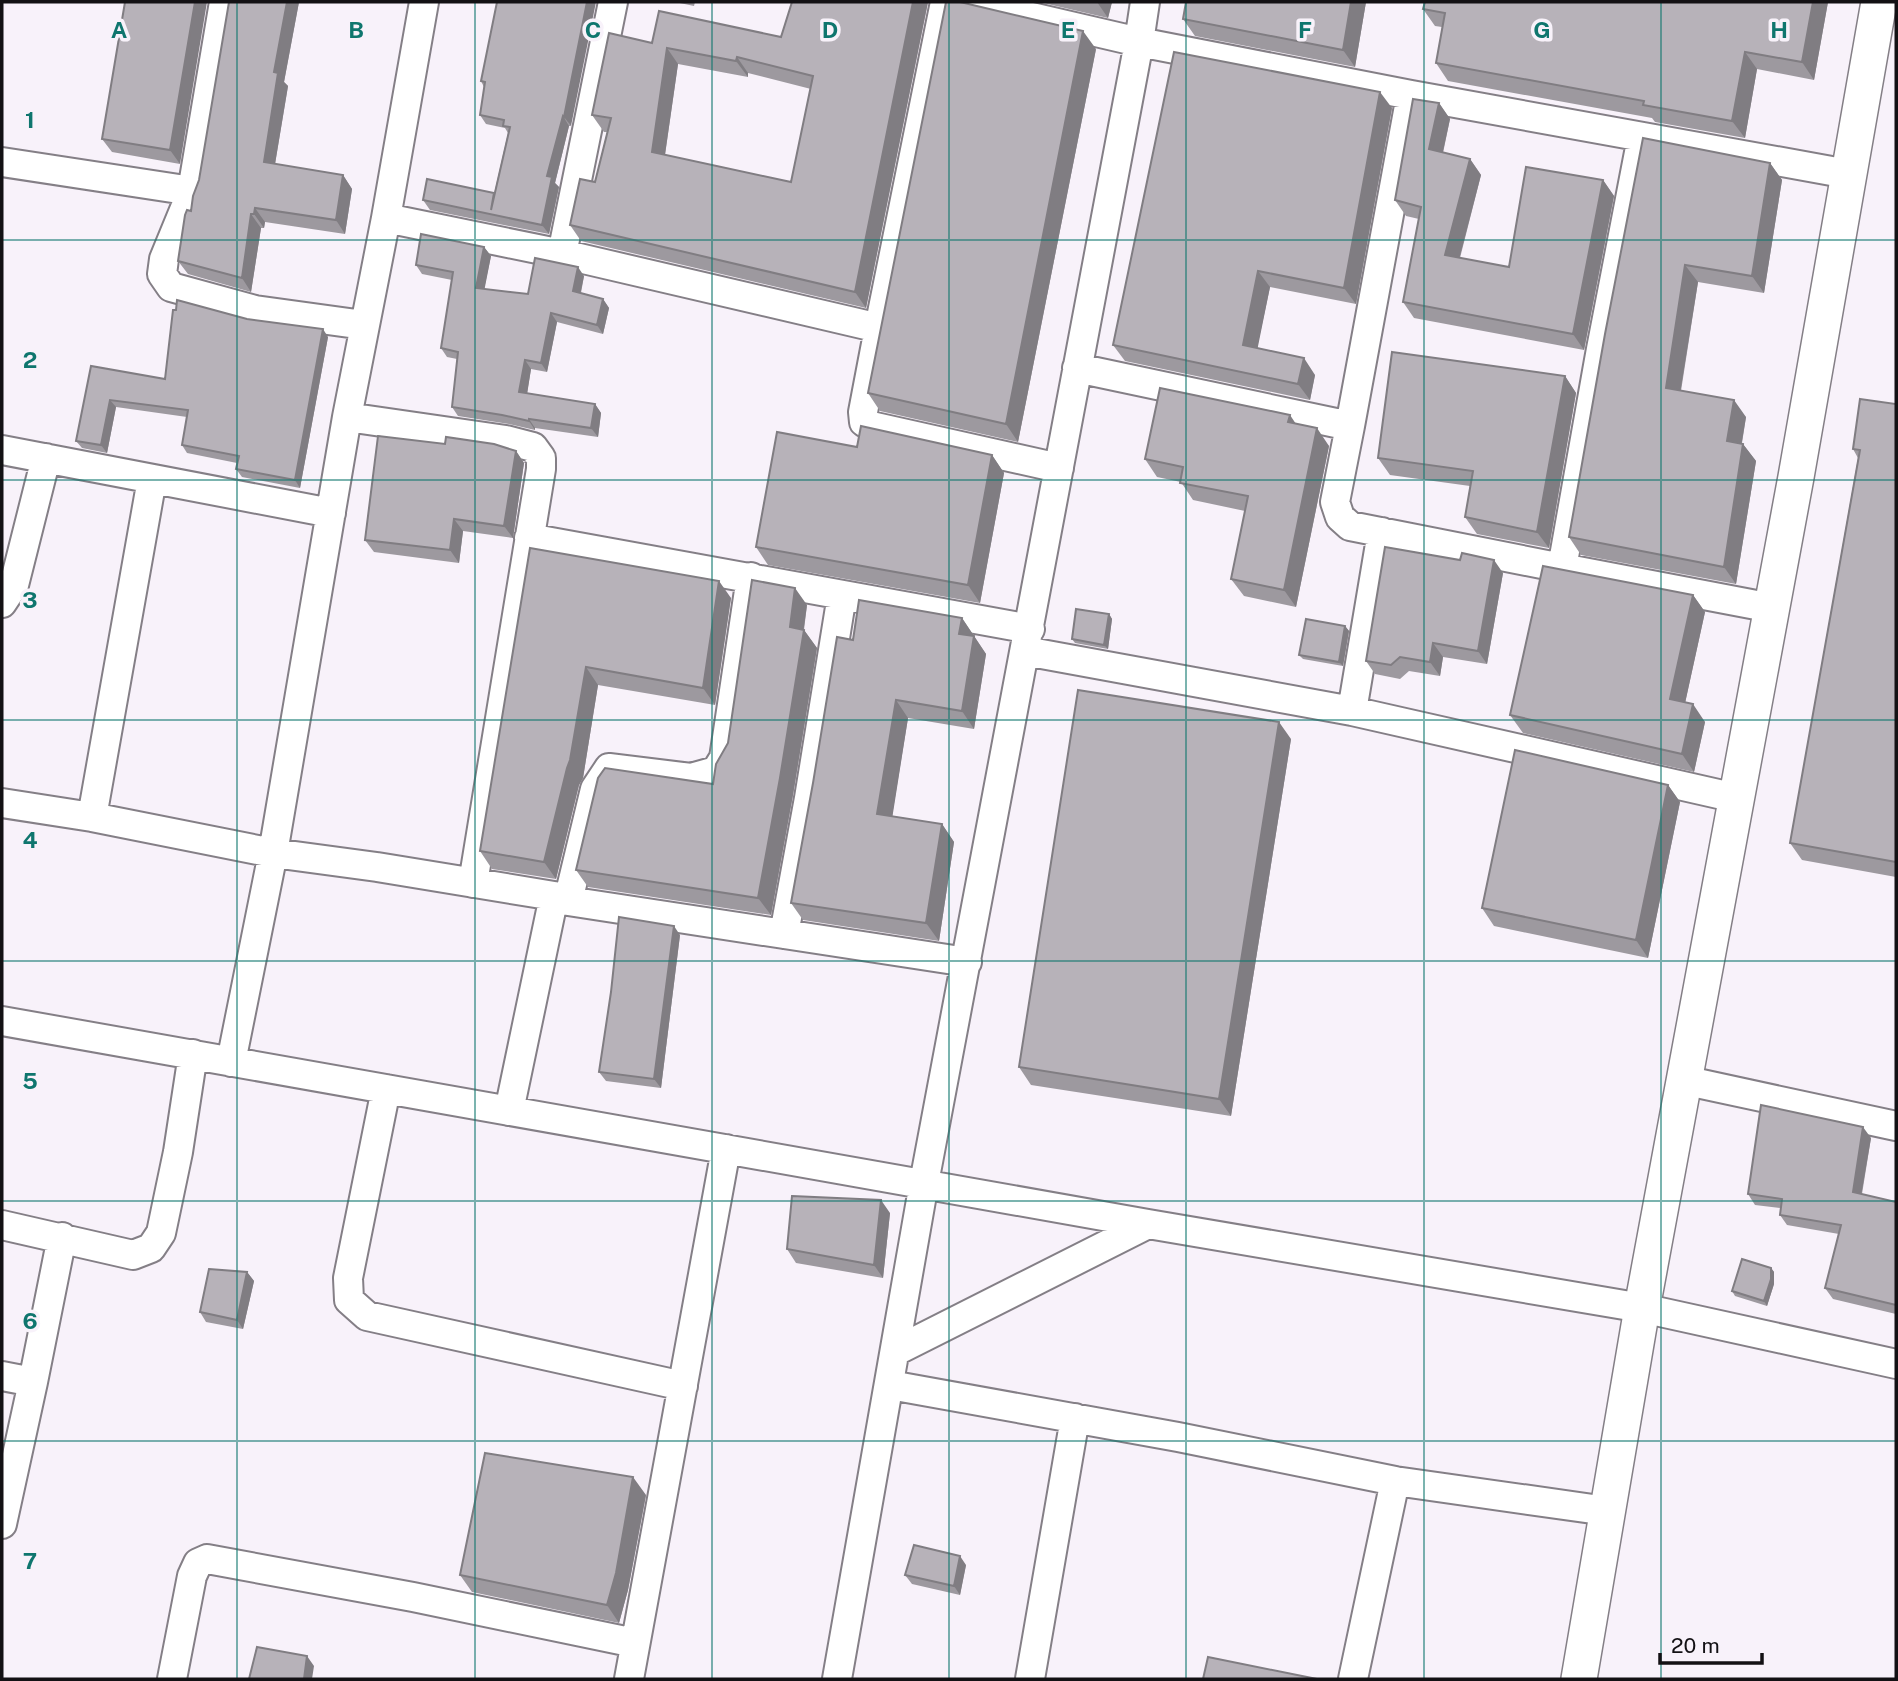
<svg xmlns="http://www.w3.org/2000/svg" width="1898" height="1681" font-family="'Public Sans',sans-serif">
  <style>
    .lines { fill: none; stroke-linecap: round; stroke-linejoin: round }
    .minor-casing { stroke: #847f86; stroke-width: 32 }
    .tertiary-casing { stroke: #847f86; stroke-width: 38 }
    .minor { stroke: #fff; stroke-width: 28 }
    .tertiary { stroke: #fff; stroke-width: 35 }
    .wall { fill: #9d999f; fill-rule: evenodd }
    .shaded-wall { fill: #807d82 }
    .building { fill: #b7b2b9; stroke: #807d82; stroke-width: 2; fill-rule: evenodd }
    .grid { fill: none; stroke: #0f766e; stroke-width: 2; stroke-opacity: 0.55 }
    .grid-label { font-size: 23px; text-anchor: middle; font-weight: bold; fill: #0f766e; stroke: #f8f2fa; stroke-width: 7; stroke-linejoin: round; paint-order: stroke }
  </style>
  <rect width="100%" height="100%" fill="#f8f2fa"/>
  <g class="lines">
    <g class="minor-casing">
      <path id="minor" d="M224 2 192 191 164 259 162 274 171 287 255 310 364 325
        M967 2 1139 42 1411 95 1848 174
        M2 162 192 191
        M386 218 562 254 879 328 945 2
        M562 254 613 2
        M879 328 863 412 864 422 871 426 1059 468
        M1077 368 1350 426 1335 502 1340 517 1350 526 1562 568 1772 608
        M347 417 506 440 533 447 541 458V469L473 883
        M1350 426 1411 95
        M2 450 331 513
        M529 538 1030 629
        M1562 568 1601 349 1642 137
        M2 603 14 585 46 458
        M1025 651 1352 711 1736 798
        M1352 711 1382 532
        M2 803 92 817 273 853 377 867 554 896 568 901 967 962
        M92 817 152 479
        M568 901 595 789 609 768 691 778 716 771 724 758 751 577
        M784 934 809 798 842 595
        M2 1021 1148 1224 1642 1308 1896 1364
        M231 1062 273 853 347 417 386 218 424 2
        M1683 1080 1896 1126
        M386 1089 348 1278 349 1300 367 1316 683 1386
        M509 1111 554 896
        M2 1225 133 1255 151 1248 161 1233 178 1152 193 1054
        M896 1351 1148 1224
        M2 1376 33 1382
        M890 1385 1178 1437 1395 1481 1607 1511
        M2 1524 33 1382 62 1237
        M172 1679 192 1576 198 1563 207 1559 413 1597 635 1643
        M629 1679 726 1149
        M837 1679 924 1183 1139 42 1145 2
        M1030 1679 1075 1418
        M1353 1679 1395 1481"/>
    </g>
    <g class="tertiary-casing">
      <path id="tertiary" d="M1579 1679 1642 1308 1796 477 1879 2"/>
    </g>
    <use href="#minor" class="minor"/>
    <use href="#tertiary" class="tertiary"/>
  </g>
  <path class="wall" d="M125 2 180 164 112 152 102 139Z
    M229 2H299L284 82 288 86 275 164 343 175 352 189 345 234 265 222 264 228H261L251 292 188 274 178 261 199 180Z
    M497 2 571 126H569L555 183 559 187 549 234 430 210 423 200 494 194 508 133 505 128 486 124 480 115 484 87 481 81Z
    M675 2H695L694 6Z
    M792 2H928L866 308 581 241 570 225 595 182 607 132H604L592 115 652 43 781 37ZM678 64 748 77V73L811 89 791 182 665 155Z
    M1039 2H1112L1108 18Z
    M1186 2H1366L1355 67 1195 36 1183 19Z
    M1425 2H1828L1814 80 1757 69 1745 138 1655 122 1652 118 1448 81 1436 63 1442 27 1435 26 1423 9Z
    M1096 49 1018 442 880 411 868 393Z
    M1439 103 1450 119 1443 153 1470 159 1481 175 1460 258 1509 267 1603 180 1614 196 1584 350 1414 318 1403 302 1419 219 1406 216 1395 200Z
    M1392 108 1356 304 1270 287 1257 348 1315 375 1310 400 1125 361 1113 345Z
    M1643 138 1770 163 1782 180 1764 293 1698 282 1681 391 1746 417 1742 443 1756 461 1736 584 1581 555 1569 537Z
    M484 247 491 256 484 289 528 294 584 276 581 293 603 299 609 308 603 334 557 322 547 372 531 369 527 393 595 404 601 413 598 437 535 428V430L509 424 458 416 452 407 457 359 447 357 441 348 452 280 422 274 416 265Z
    M247 319 328 337 300 488 242 477 236 469 237 463 187 453 182 445 187 417 116 407 107 453 82 448 76 441 91 366 165 379Z
    M1565 376 1576 393 1549 548 1477 534 1465 517 1470 486 1390 475 1378 458Z
    M1896 404V877L1802 860 1790 843 1858 458 1853 449Z
    M1296 424 1329 446 1296 607 1244 596 1231 579 1245 511 1193 500 1181 482 1157 477 1145 459Z
    M445 444 516 451 524 463 513 538 463 531 459 563 374 552 365 540Z
    M857 447 992 455 1004 473 980 603 768 565 756 547Z
    M530 548 731 598 715 705 598 685 583 778 579 785 556 879 492 869 480 851Z
    M1503 573 1487 664 1443 657 1440 676 1409 671 1400 679 1375 674 1366 661Z
    M1693 595 1705 612 1685 703 1705 722 1694 772 1523 733 1510 715Z
    M807 605 804 630 817 648 793 795 771 915 588 887 576 870 713 784Z
    M1109 614 1112 619 1108 649 1075 643 1072 639Z
    M962 618 986 654 974 729 908 718 892 816 942 824 954 842 939 941 803 920 791 903 853 640Z
    M1345 626 1349 631 1343 666 1303 659 1299 655Z
    M1291 739 1231 1116 1031 1085 1019 1067Z
    M1668 785 1680 802 1648 958 1494 926 1482 908Z
    M680 935 661 1088 606 1081 599 1072Z
    M1871 1138 1862 1194 1896 1202V1314L1833 1299 1825 1288 1839 1234 1787 1225 1780 1215 1781 1208 1755 1205 1748 1194Z
    M890 1213 883 1278 796 1263 787 1249Z
    M1771 1268 1774 1272V1284L1767 1306 1735 1296 1732 1291Z
    M247 1272 254 1281 243 1329 206 1322 200 1312Z
    M646 1495 628 1590 619 1623 472 1592 460 1575Z
    M966 1565 960 1595 912 1584 905 1575Z"/>
  <path class="shaded-wall" d="M195 2H207L180 164 170 150Z
    M287 2H299L284 82 288 86 273 176 264 162 274 72Z
    M587 2H596L571 126 564 117Z
    M913 2H928L866 308 855 292Z
    M1097 2H1112L1108 18Z
    M1351 2H1366L1355 67 1343 50Z
    M1813 2H1828L1814 80 1802 62Z
    M1083 31 1096 49 1018 442 1006 424Z
    M667 48 678 64 663 168 652 152Z
    M1745 52 1757 69 1745 138 1732 121Z
    M737 57 748 73V77L736 61Z
    M1380 92 1392 108 1356 304 1344 288Z
    M1439 103 1450 119 1440 165 1429 149Z
    M563 116 569 126 555 183 559 187 549 234 542 225 547 176Z
    M1470 159 1481 175 1456 271 1445 255Z
    M1770 163 1782 180 1764 293 1752 276Z
    M343 175 352 189 345 234 336 220Z
    M1603 180 1614 196 1584 350 1573 334Z
    M255 208 265 222 264 228 254 214Z
    M251 214 261 228 251 292 242 278Z
    M484 247 491 256 483 297 476 288Z
    M1685 265 1698 282 1678 406 1666 388Z
    M578 267 584 276 579 300 573 291Z
    M1258 271 1270 287 1255 361 1243 345Z
    M603 299 609 308 603 334 597 325Z
    M551 313 557 322 547 372 541 363Z
    M323 329 328 337 300 488 295 480Z
    M1304 358 1315 375 1310 400 1298 384Z
    M525 360 531 369 526 401 519 392Z
    M1565 376 1576 393 1549 548 1537 532Z
    M110 400 116 407 107 453 101 445Z
    M1734 400 1746 417 1739 459 1727 441Z
    M595 404 601 413 598 437 591 428Z
    M1290 415 1302 433 1288 422Z
    M529 419 535 428V430L529 421Z
    M1317 428 1329 446 1296 607 1284 590Z
    M1743 444 1756 461 1736 584 1724 567Z
    M516 451 524 463 513 538 504 526Z
    M992 455 1004 473 980 603 968 585Z
    M454 519 463 531 459 563 450 550Z
    M1494 560 1503 573 1487 664 1478 651Z
    M719 581 731 598 715 705 703 688Z
    M795 588 807 605 802 641 804 630 817 648 793 795 771 915 758 898Z
    M1693 595 1705 612 1682 717 1670 699Z
    M1109 614 1112 619 1108 649 1104 645Z
    M962 618 986 654 974 729 962 711 959 634Z
    M1345 626 1349 631 1343 666 1339 662Z
    M1433 643 1443 657 1440 676 1430 662Z
    M586 667 598 685 583 778 579 785 556 879 544 862Z
    M896 700 908 718 890 832 877 814Z
    M1693 704 1705 722 1694 772 1682 754Z
    M1279 722 1291 739 1231 1116 1219 1099Z
    M1668 785 1680 802 1648 958 1636 940Z
    M942 824 954 842 939 941 926 923Z
    M674 926 680 935 661 1088 654 1079Z
    M1863 1127 1871 1138 1860 1202 1853 1192Z
    M881 1200 890 1213 883 1278 874 1265Z
    M1771 1268 1774 1272V1284L1767 1306 1764 1301Z
    M247 1272 254 1281 243 1329 237 1320Z
    M633 1477 646 1495 628 1590 619 1623 607 1605Z
    M960 1556 966 1565 960 1595 954 1586Z
    M307 1656 314 1666 312 1679H304Z"/>
  <path class="building" d="M125 2H195L170 150 102 139Z
    M229 2H287L274 72 278 73 264 162 343 175 336 220 255 208 254 214H251L242 278 178 261 185 215 187 210 191 211 193 196 199 180Z
    M497 2H587L564 117 563 116 547 176 552 177 542 225 423 200 427 179 494 193 491 210 510 127 503 126 504 120 480 115 485 82 481 81Z
    M792 2H913L855 292 570 225 580 179 595 182 611 118 592 115 609 33 652 43 659 11 781 37ZM667 48 736 61 737 57 813 76 791 182 652 152Z
    M946 2H960L1083 31 1006 424 868 393Z
    M1186 2H1351L1343 50 1183 19Z
    M1425 2H1813L1802 62 1745 52 1732 121 1643 105 1644 101 1436 63 1445 13 1423 9Z
    M1174 52 1380 92 1344 288 1258 271 1243 345 1304 358 1298 384 1113 345Z
    M1413 99 1439 103 1429 149 1470 159 1445 255 1509 267 1526 167 1603 180 1573 334 1403 302 1421 207 1395 200Z
    M1643 138 1770 163 1752 276 1685 265 1666 388 1734 400 1727 441 1743 444 1724 567 1569 537 1605 334Z
    M421 234 484 247 476 288 528 294 535 258 578 267 573 291 603 299 597 325 551 313 541 363 525 360 519 392 595 404 591 428 529 419V421L502 415 452 407 458 352 441 348 453 272 416 265Z
    M177 300 247 319 323 329 295 480 236 469 239 456 182 445 188 410 110 400 101 445 76 441 91 366 165 379 173 310H176Z
    M1392 352 1565 376 1537 532 1465 517 1473 471 1378 458Z
    M1160 388 1290 415 1288 422 1317 428 1284 590 1231 579 1248 496 1180 483 1183 467 1145 459Z
    M1860 399 1896 404V862L1790 843 1860 450 1853 449Z
    M861 426 992 455 968 585 756 547 777 432 857 447Z
    M378 436 445 444 446 437 494 444 516 451 504 526 454 519 450 550 365 540Z
    M1385 547 1460 560 1462 553 1494 560 1478 651 1433 643 1430 662 1400 657 1391 665 1366 661Z
    M530 548 719 581 703 688 586 667 570 760 567 768 544 862 480 851Z
    M1543 566 1693 595 1670 699 1693 704 1682 754 1510 715Z
    M752 580 795 588 790 627 804 630 780 778 758 898 576 870 598 778 605 768 713 784 716 764 728 743Z
    M859 600 962 618 959 634 974 636 962 711 896 700 877 814 942 824 926 923 791 903 813 783 837 637 853 640Z
    M1076 609 1109 614 1104 645 1072 639Z
    M1306 619 1345 626 1339 662 1299 655Z
    M1078 690 1279 722 1219 1099 1019 1067Z
    M1515 750 1668 785 1636 940 1482 908Z
    M619 917 674 926 654 1079 599 1072 611 992Z
    M1761 1105 1863 1127 1853 1192 1896 1202V1305L1825 1288 1841 1225 1780 1215 1782 1199 1748 1194Z
    M792 1196 881 1200 874 1265 787 1249Z
    M1742 1259 1771 1268V1279L1764 1301 1732 1291Z
    M209 1269 247 1272 237 1320 200 1312Z
    M485 1453 633 1477 616 1573 607 1605 460 1575Z
    M914 1545 960 1556 954 1586 905 1575Z
    M257 1647 307 1656 304 1679H249Z
    M1208 1657 1317 1679H1203Z"/>
  <path class="grid" d="M237 2V1679M475 2V1679M712 2V1679M949 2V1679M1186 2V1679M1424 2V1679M1661 2V1679M2 240H1896M2 480H1896M2 720H1896M2 961H1896M2 1201H1896M2 1441H1896"/>
  <g class="grid-label">
    <text x="119" y="38">A</text>
    <text x="356" y="38">B</text>
    <text x="593" y="38">C</text>
    <text x="830" y="38">D</text>
    <text x="1068" y="38">E</text>
    <text x="1305" y="38">F</text>
    <text x="1542" y="38">G</text>
    <text x="1779" y="38">H</text>
    <text x="30" y="128">1</text>
    <text x="30" y="368">2</text>
    <text x="30" y="608">3</text>
    <text x="30" y="848">4</text>
    <text x="30" y="1089">5</text>
    <text x="30" y="1329">6</text>
    <text x="30" y="1569">7</text>
  </g>
  <rect width="1898" height="1681" fill="none" stroke="#131114" stroke-width="7"/>
  <path d="M1660 1653v10h102v-10" fill="none" stroke="#131114" stroke-width="3.5"/>
  <text x="1671" y="1653" font-size="21" fill="#131114" stroke="#f8f2fa" stroke-width="5" paint-order="stroke">20 m</text>
</svg>
